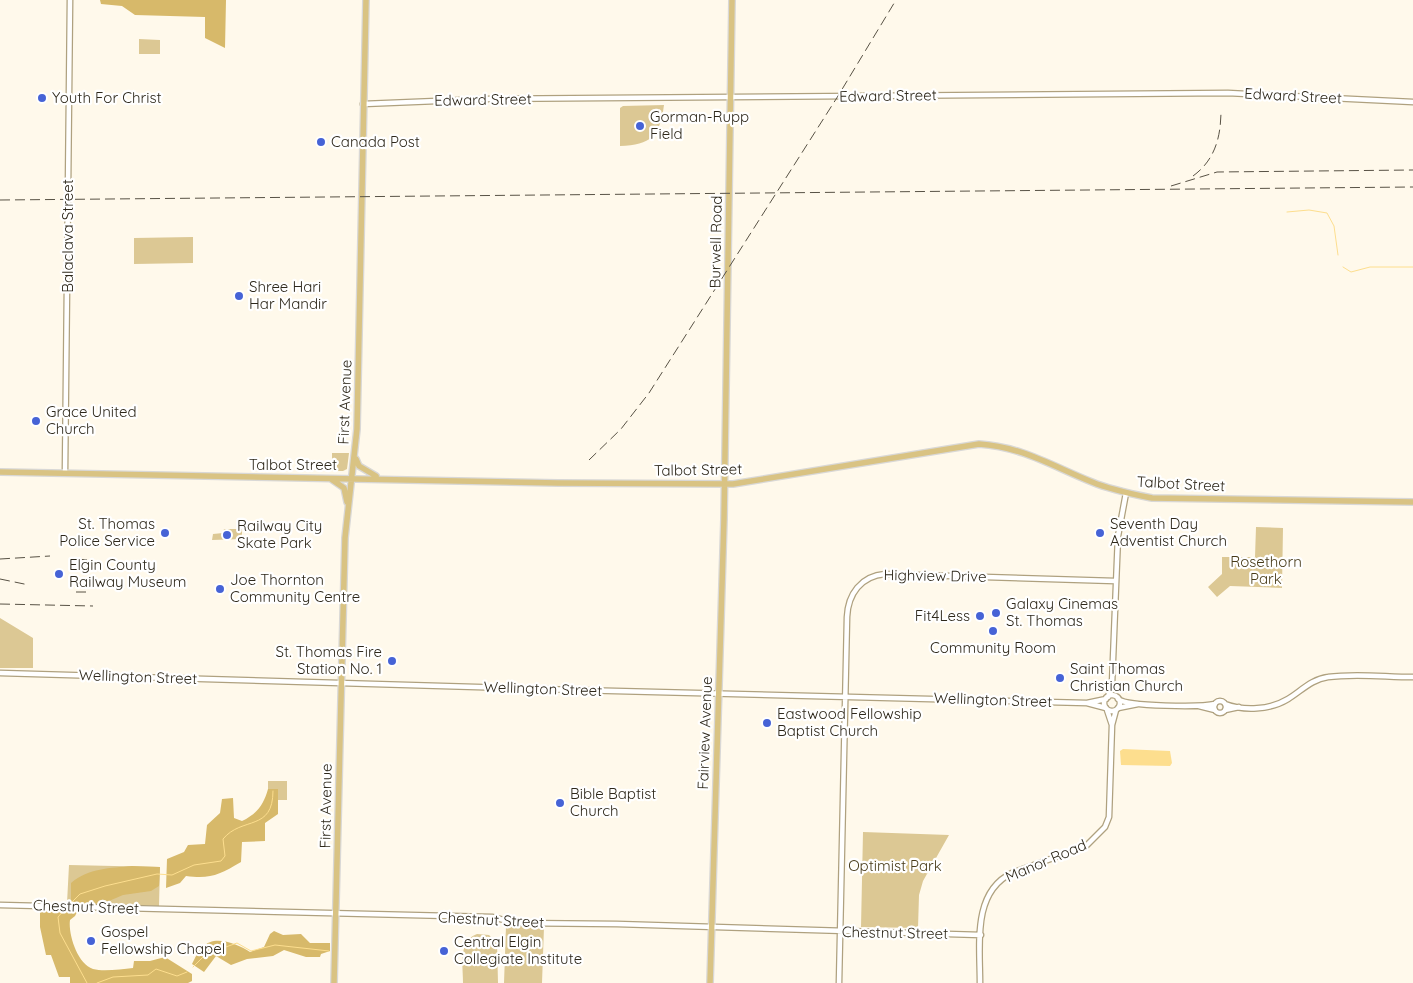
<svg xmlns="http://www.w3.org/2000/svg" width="1413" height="983" font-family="Quicksand,sans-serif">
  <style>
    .green { fill: #dcc894 }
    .forest { fill: #d7b96a }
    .water { fill: #fdde8e }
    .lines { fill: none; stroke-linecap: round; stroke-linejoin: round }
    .stream { stroke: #fdde8e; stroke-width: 1 }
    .minor-casing { stroke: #afa17f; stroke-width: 7 }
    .major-casing { stroke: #d9d8d6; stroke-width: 8 }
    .minor { stroke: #fff; stroke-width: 4.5 }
    .major { stroke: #d9c383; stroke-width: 5.5 }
    .rail { stroke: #585245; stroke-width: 1; stroke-dasharray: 10 5; stroke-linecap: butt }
    .poi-dot { fill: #4663d6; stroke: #fff; stroke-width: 2 }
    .labels { text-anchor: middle; stroke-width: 4.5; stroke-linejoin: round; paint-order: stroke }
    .street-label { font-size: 15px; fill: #2e281b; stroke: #fff }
    .poi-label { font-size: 15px; fill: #2e281b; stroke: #fff; text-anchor: start }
    .park-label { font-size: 15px; fill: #483b19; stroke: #fff }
  </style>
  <rect width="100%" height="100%" fill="#fff9eb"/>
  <path class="green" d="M139 39 160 40V54H139Z
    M664 105C660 136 651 145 620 146V108L623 106Z
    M193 237V263L134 264V238Z
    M332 453H349L347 469 343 471H332Z
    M1256 527 1283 528 1282 588 1230 586 1217 597 1208 587 1222 574V557H1255Z
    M224 529H242V539L212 540 213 534 223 533Z
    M0 618 33 638V668H0Z
    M268 781H287V800H278L277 789H268Z
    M863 832 949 835 923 881 919 895 918 928 861 927Z
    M69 865 160 867 159 906 67 903Z
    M506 926 544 927 542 983H504Z
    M477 934 489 935 497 943 498 983H463C463 966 458 941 477 934Z"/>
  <path class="forest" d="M100 0H226L225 48 205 38V17L135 15 122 6 101 4Z
    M268 789H278V814L265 823V841L242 842 241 862C219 875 211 879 186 876L180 883 166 888 167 859 184 852 188 845 205 844 207 825 220 813 222 799 233 798 234 818 242 821C257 814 264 804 268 789Z
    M132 866 160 867 159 886 151 891 123 895 102 904 74 903 71 900V883C89 868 110 868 132 866Z
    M40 911 77 912 75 916 70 920C68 933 77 964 93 969 104 972 121 969 133 968L134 961H150L165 957 192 974V981L188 983H70V977H59L51 955H46L40 927Z
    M274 931 283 935 301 934 310 943H330V951L321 954 320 957H306L284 950 273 956 247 959 231 965 216 956 204 972 192 964C195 958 198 951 203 947 214 934 238 944 250 952L264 947 270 934Z"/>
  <path class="water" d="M1123 749 1170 751 1172 763 1170 766 1121 765 1120 751Z"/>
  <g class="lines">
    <path class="stream" d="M1287 212 1309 210 1327 213 1334 226 1338 255
      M1343 267 1351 272 1370 267H1413
      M72 902 80 894 105 886 157 874 172 875 194 865 221 861 225 856 223 839C242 816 273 832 273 791
      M64 910 58 917 60 933 87 983
      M193 967 206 954 237 943 251 951 275 945 329 951
      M97 983 113 977 148 975 156 969 177 976 187 972"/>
    <g class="minor-casing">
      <path id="minor" d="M363 104 486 99 1228 93 1413 102
        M65 473 70 0
        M0 673 576 690 1087 703 1106 708
        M1104 703a8 8 0 1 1 16 0a8 8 0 1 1-16 0Z
        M1108 697 1112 684 1118 536 1126 493
        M1118 699C1128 707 1202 707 1215 704
        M1214 707a6 6 0 1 1 12 0a6 6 0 1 1-12 0Z
        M1087 703 1106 699
        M1225 704C1244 711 1270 710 1288 699 1301 691 1312 679 1328 677 1355 673 1386 677 1413 677
        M1199 706 1215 710
        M1118 708 1138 704
        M1107 710 1112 725
        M1225 710 1239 707
        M0 905 492 917 516 923 617 924 981 935
        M839 983 847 617C848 594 861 576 885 574L1115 581
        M980 983C980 945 972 892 1012 873L1086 846 1105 827 1109 817 1112 725 1116 710"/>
    </g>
    <g class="major-casing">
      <path id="major" d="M356 459 359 466 376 476
        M0 472 558 483 733 484 979 444C1023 447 1052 466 1092 482 1111 490 1132 494 1152 498L1413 502
        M331 479 344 488 347 502
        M334 983 345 538 357 429 366 0
        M710 983 724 519 732 0"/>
    </g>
    <use href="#minor" class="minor"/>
    <use href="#major" class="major"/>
    <path class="rail" d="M1193 176C1215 160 1221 137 1221 110
      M1171 186 1217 172 1413 170
      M0 200 1413 187
      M589 460 621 429 649 393 838 96 896 0
      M0 559 50 556
      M77 559 87 560
      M76 569H86
      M0 579 29 585
      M76 579H86
      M76 592H86
      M0 604 93 606"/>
  </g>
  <g class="poi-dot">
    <circle cx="42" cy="98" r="5"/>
    <circle cx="640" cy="126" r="5"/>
    <circle cx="321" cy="142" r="5"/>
    <circle cx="239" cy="296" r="5"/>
    <circle cx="36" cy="421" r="5"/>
    <circle cx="165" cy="533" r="5"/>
    <circle cx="1100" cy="533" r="5"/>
    <circle cx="227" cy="535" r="5"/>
    <circle cx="59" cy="574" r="5"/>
    <circle cx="220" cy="589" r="5"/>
    <circle cx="996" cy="613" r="5"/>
    <circle cx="980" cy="616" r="5"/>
    <circle cx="993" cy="631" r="5"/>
    <circle cx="392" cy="661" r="5"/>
    <circle cx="1060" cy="678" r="5"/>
    <circle cx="767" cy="723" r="5"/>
    <circle cx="560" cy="803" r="5"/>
    <circle cx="91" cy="941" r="5"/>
    <circle cx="444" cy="951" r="5"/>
  </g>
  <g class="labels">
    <g class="street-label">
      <text transform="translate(888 96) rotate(-1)" y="5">Edward Street</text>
      <text transform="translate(1293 96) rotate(3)" y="5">Edward Street</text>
      <text transform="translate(483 100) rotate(-1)" y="5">Edward Street</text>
      <text transform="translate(68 236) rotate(-90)" y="5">Balaclava Street</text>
      <text transform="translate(716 242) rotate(-89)" y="5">Burwell Road</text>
      <text transform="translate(345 402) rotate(-88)" y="5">First Avenue</text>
      <text x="293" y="470">Talbot Street</text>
      <text transform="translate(698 470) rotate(-1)" y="5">Talbot Street</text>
      <text transform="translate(1181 484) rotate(3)" y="5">Talbot Street</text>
      <text transform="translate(935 576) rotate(1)" y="5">Highview Drive</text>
      <text transform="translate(138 677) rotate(2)" y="5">Wellington Street</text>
      <text transform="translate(543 689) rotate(2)" y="5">Wellington Street</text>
      <text transform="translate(993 700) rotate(2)" y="5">Wellington Street</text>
      <text transform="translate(705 733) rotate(-88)" y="5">Fairview Avenue</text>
      <text transform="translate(326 806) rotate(-89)" y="5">First Avenue</text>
      <text transform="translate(1046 861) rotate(-23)" y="5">Manor Road</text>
      <text transform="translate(86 907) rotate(2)" y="5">Chestnut Street</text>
      <text transform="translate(491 920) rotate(3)" y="5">Chestnut Street</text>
      <text transform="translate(895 933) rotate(1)" y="5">Chestnut Street</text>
    </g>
    <g class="poi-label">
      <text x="52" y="103">Youth For Christ</text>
      <text x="650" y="122">Gorman-Rupp<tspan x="650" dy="17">Field</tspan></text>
      <text x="331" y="147">Canada Post</text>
      <text x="249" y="292">Shree Hari<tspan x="249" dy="17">Har Mandir</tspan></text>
      <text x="46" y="417">Grace United<tspan x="46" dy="17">Church</tspan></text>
      <text x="155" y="529" text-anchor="end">St. Thomas<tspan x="155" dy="17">Police Service</tspan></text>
      <text x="1110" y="529">Seventh Day<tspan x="1110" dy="17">Adventist Church</tspan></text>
      <text x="237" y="531">Railway City<tspan x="237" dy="17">Skate Park</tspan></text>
      <text x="69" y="570">Elgin County<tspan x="69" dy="17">Railway Museum</tspan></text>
      <text x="230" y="585">Joe Thornton<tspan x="230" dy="17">Community Centre</tspan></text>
      <text x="1006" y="609">Galaxy Cinemas<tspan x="1006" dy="17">St. Thomas</tspan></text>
      <text x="970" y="621" text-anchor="end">Fit4Less</text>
      <text x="993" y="653" text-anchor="middle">Community Room</text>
      <text x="382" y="657" text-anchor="end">St. Thomas Fire<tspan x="382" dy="17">Station No. 1</tspan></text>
      <text x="1070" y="674">Saint Thomas<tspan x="1070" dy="17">Christian Church</tspan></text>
      <text x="777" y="719">Eastwood Fellowship<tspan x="777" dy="17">Baptist Church</tspan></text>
      <text x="570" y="799">Bible Baptist<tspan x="570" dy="17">Church</tspan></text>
      <text x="101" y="937">Gospel<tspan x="101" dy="17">Fellowship Chapel</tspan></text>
      <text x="454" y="947">Central Elgin<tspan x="454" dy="17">Collegiate Institute</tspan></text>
    </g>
    <g class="park-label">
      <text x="1266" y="567">Rosethorn<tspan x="1266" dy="17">Park</tspan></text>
      <text x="895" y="871">Optimist Park</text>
    </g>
  </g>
</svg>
